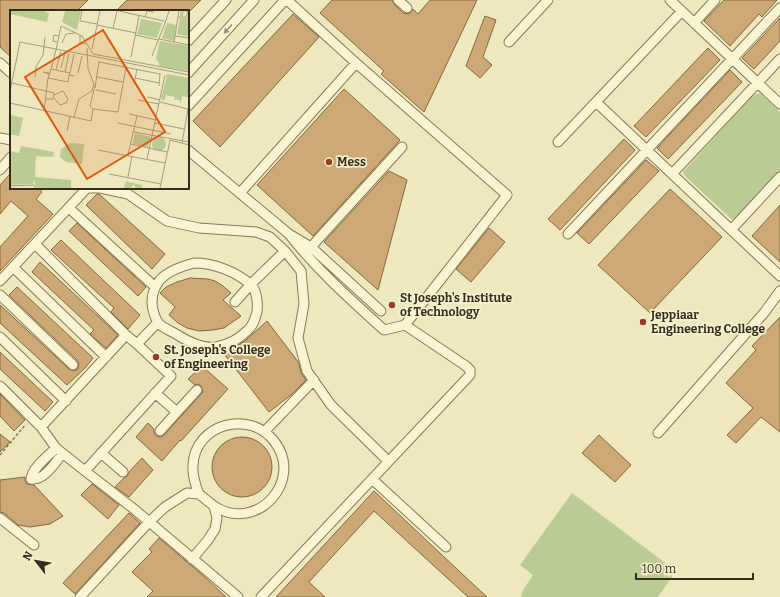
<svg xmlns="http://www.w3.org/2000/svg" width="780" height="597" font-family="Bitter,serif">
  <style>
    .green { fill: #bbcb94 }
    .building { fill: #cca975; stroke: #86673e }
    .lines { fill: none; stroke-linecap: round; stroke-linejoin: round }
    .minor-casing { stroke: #867958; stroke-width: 11 }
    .path { stroke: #867958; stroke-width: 1.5; stroke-dasharray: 3 2; stroke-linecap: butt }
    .minor { stroke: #f9f4d2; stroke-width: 9 }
    .oneway { fill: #989077 }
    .poi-dot { fill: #953b28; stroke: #f5f1cf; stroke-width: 1.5 }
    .labels { text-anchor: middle; stroke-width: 3.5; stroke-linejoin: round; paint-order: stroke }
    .poi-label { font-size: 12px; font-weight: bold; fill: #362d1c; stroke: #f5f1cf; text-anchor: start }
    .inset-road { fill: none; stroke: #a49d7e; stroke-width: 1 }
    .view { fill: #df570d; fill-opacity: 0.15; stroke: #df570d; stroke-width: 2 }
    .inset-edge { fill: none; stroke: #362d1c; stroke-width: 2 }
  </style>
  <rect width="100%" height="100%" fill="#eee8bf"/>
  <path class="green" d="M759 93 762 95 780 112V173L737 218 734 220 730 218 685 176 683 172 752 96Z
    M572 493 676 571 658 597H521L523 590 533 575 520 565Z"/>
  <path class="building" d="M0 0H88L77 11H11V57L0 47Z
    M127 0H201L190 11H116Z
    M332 0H392L394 4 403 13 409 14 413 9 418 14 430 0H477L424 112 381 74 384 71 320 13Z
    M724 0H777L762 17 759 14 730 46 704 21Z
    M293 14 319 37 220 147 193 121Z
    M485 16 496 20 483 57 492 65 480 78 466 66Z
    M780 18V41L754 69 742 58Z
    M708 48 720 60 646 137 634 126Z
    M730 70 742 82 668 159 657 148Z
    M344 89 400 140 313 236 257 185Z
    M624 139 635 150 560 230 548 219Z
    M646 160 659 171 589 244 577 233Z
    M389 171 407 180 378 290 324 242Z
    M11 173V188H38L42 192 36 199 53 214 0 271V247L28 216 11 201 0 214V185Z
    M670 189 722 237 650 313 598 265Z
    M97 194H99L165 254 152 269 86 205Z
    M780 205V262L752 236Z
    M77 223 146 287 138 296 69 231Z
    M489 228 505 242 471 282 456 269Z
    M61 240 140 315 128 329 111 312 114 308 51 250Z
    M40 262 118 335 106 348 90 334 94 330 32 272Z
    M190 278 208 279 215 281 223 286 231 293 223 300 241 316 224 328 213 330 199 331 187 328 178 323 169 315 175 307 160 293 166 287 177 282Z
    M17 287 93 358 85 368 67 385 0 323V305L69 369 74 371 78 369 79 364 77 360 9 295Z
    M780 317V432L761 417 736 443 727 435 753 408 726 383 756 350 752 346Z
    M267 321 299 363 301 373 306 380 291 395 269 412 224 354 245 341Z
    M0 352 53 402 45 411 0 369Z
    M202 366 228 389 181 441 180 440 162 461 136 437 148 423 154 429V432L156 436 161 437 164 435 203 392 201 386 198 384 195 385 188 379Z
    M0 394 25 420 14 431 0 416Z
    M0 434 10 442 0 452Z
    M599 435 631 465 615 482 582 453Z
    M212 467a30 30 0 1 1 60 0a30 30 0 1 1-60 0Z
    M142 458 153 470 129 497 115 487 124 478 127 476 129 472Z
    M25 477V481L27 484 34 485 63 516 50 524 30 527 18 525 4 513 0 512V480Z
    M92 484 119 505 108 519 81 495Z
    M374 491 459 571 487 597H468L374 511 309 582 325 597H276Z
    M129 513 140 523 75 594 63 583Z
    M159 538 207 579 226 597H147L153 591 132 572 152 552 149 549Z"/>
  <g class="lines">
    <g class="minor-casing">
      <path id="minor" d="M287 0 356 63 507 195 405 325 384 330C351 300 317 270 289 234
        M398 0 407 8
        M670 0 780 104
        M694 23 715 0
        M188 41 226 0
        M509 42 548 0
        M0 63 11 73
        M188 73 254 0
        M596 102 780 276
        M188 106 285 0
        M0 138 11 140
        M558 142 682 11
        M188 150 289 234 311 247 381 311
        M0 170 11 157
        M672 174 780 59
        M87 188H100L128 194 167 221 199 228 256 232 270 237 285 251 301 271 304 304 298 338 307 371 331 405 388 461
        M240 193 356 63
        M69 208 154 286
        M731 230 780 177
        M568 234 780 8
        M35 244 126 335
        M311 247 402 147
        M194 263C213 263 235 271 250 284 257 290 258 303 257 312 255 319 253 326 248 330 239 339 228 345 216 347 202 349 187 341 176 334 171 331 163 328 158 323 155 318 152 308 152 303 152 277 172 269 194 263Z
        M13 267 106 357
        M0 281 87 188
        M0 295 73 365
        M235 302 251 284 285 251
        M0 337 66 401
        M137 344 126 335 41 427 56 448 85 471 171 376 137 344 158 322
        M0 386 41 427
        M155 393 177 412 160 431
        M177 412 197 390
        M265 431 314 380
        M658 433 764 313 780 291
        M56 448C49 455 31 469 31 479 44 481 55 463 62 454
        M101 453 123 472
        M85 471 134 509 238 597
        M372 479 446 547
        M199 494C195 484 192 475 193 465 195 424 249 409 274 441 305 480 257 534 214 506
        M0 518 34 545
        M80 597 149 522 165 507 187 493 199 494 214 506 217 518 215 529 208 540 192 559
        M261 597 470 375V370L466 366 405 325"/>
    </g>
    <path class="path" d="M0 455 26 424"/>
    <use href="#minor" class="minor"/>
  </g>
  <defs><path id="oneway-solid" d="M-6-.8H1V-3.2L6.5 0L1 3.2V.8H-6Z"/></defs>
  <use class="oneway" href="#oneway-solid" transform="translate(228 29) rotate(132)"/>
  <g class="poi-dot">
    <circle cx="329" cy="162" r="4"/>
    <circle cx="392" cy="305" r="4"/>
    <circle cx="643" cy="322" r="4"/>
    <circle cx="156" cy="357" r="4"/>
  </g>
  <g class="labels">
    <g class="poi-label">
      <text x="337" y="166">Mess</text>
      <text x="400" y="302">St Joseph's Institute<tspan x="400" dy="14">of Technology</tspan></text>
      <text x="651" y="319">Jeppiaar<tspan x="651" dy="14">Engineering College</tspan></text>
      <text x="164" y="354">St. Joseph's College<tspan x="164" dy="14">of Engineering</tspan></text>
    </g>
  </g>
  <g transform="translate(10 10)">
    <rect width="179" height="179" fill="#eee8bf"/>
    <path d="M0 1H35L39 4 37 12 0 4ZM55 1H71L67 20 52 12ZM171 1H179V27L167 24 170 8H177L178 3 174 1 173 6H170ZM131 9 152 13 147 28 127 24ZM157 13 166 15 164 31 152 28ZM150 31 179 36V61L150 56 146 48ZM157 64 179 68V88L172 86 171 94 169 90H164L165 87 156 85 154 91 151 89ZM1 105 13 108 9 126 0 124ZM125 123 141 127 138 137 123 134ZM142 134a7 7 0 1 1 14 0a7 7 0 1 1-14 0ZM60 133 74 134 72 154 56 152 50 147 51 139ZM11 136 44 142 43 147 26 146 25 167 61 170V178H26L24 169 23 174 0 175V141L9 143ZM116 171 132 175V178H125L124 174 121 178H114Z" fill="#bbcb94"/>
    <path class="inset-road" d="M72 1 70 11 87 14M109 1 154 11M135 7 137 1 144 2M168 7H176L178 1M156 10 155 13 159 1M87 15 126 23M103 18 107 1M70 25V33L76 34M125 25 148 30M49 26 51 16 72 26 83 44 179 62M165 26 179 28M149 29 179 35M164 32 169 1M52 33 56 24 65 23M82 39 90 1M142 46 155 13M121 47 129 6M89 52 150 64M51 58 55 42M41 59 46 40 49 26 44 25 43 31 47 32M46 60 51 41M55 62 59 43M60 63 64 44M68 63 72 46M39 64 33 62 39 63M59 65 60 63 41 59 38 68 58 72 59 65 64 66M25 67 26 57 33 45 35 27M87 67 113 72M125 68 149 73M2 73 44 83 43 89H35M124 74 127 59M149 76 150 63M85 78 89 51M86 80 106 84M0 81 10 32 179 65M137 87 150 90M44 88 50 95 56 93 58 89 53 81 44 85M128 90 149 94M150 92 178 99 172 133M0 93 81 111 83 99 80 96 85 76M83 99 108 102 116 57M34 101 38 68M119 104 146 110M64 107 69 89 82 81 84 74 78 59 77 38M108 113 161 124M145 113 174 119M57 121 60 106M124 122 179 132M160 130 179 135M121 134 157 142M88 140 155 153M118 145 127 106M137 149 155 65M99 164 151 174M118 167 122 146M0 176 24 175 25 178M150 178 160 130"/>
    <path class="view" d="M93 20 155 122 77 169 15 67Z"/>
    <rect width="179" height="179" class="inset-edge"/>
  </g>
  <g transform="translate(36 561) rotate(301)" stroke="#f5f1cf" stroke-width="3" paint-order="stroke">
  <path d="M0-3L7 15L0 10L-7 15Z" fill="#362d1c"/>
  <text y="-6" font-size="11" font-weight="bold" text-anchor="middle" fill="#362d1c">N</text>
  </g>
  <path d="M636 573v6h117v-6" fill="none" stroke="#362d1c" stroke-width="2"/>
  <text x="642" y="573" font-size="12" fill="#362d1c" stroke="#f5f1cf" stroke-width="3" paint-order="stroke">100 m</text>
</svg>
